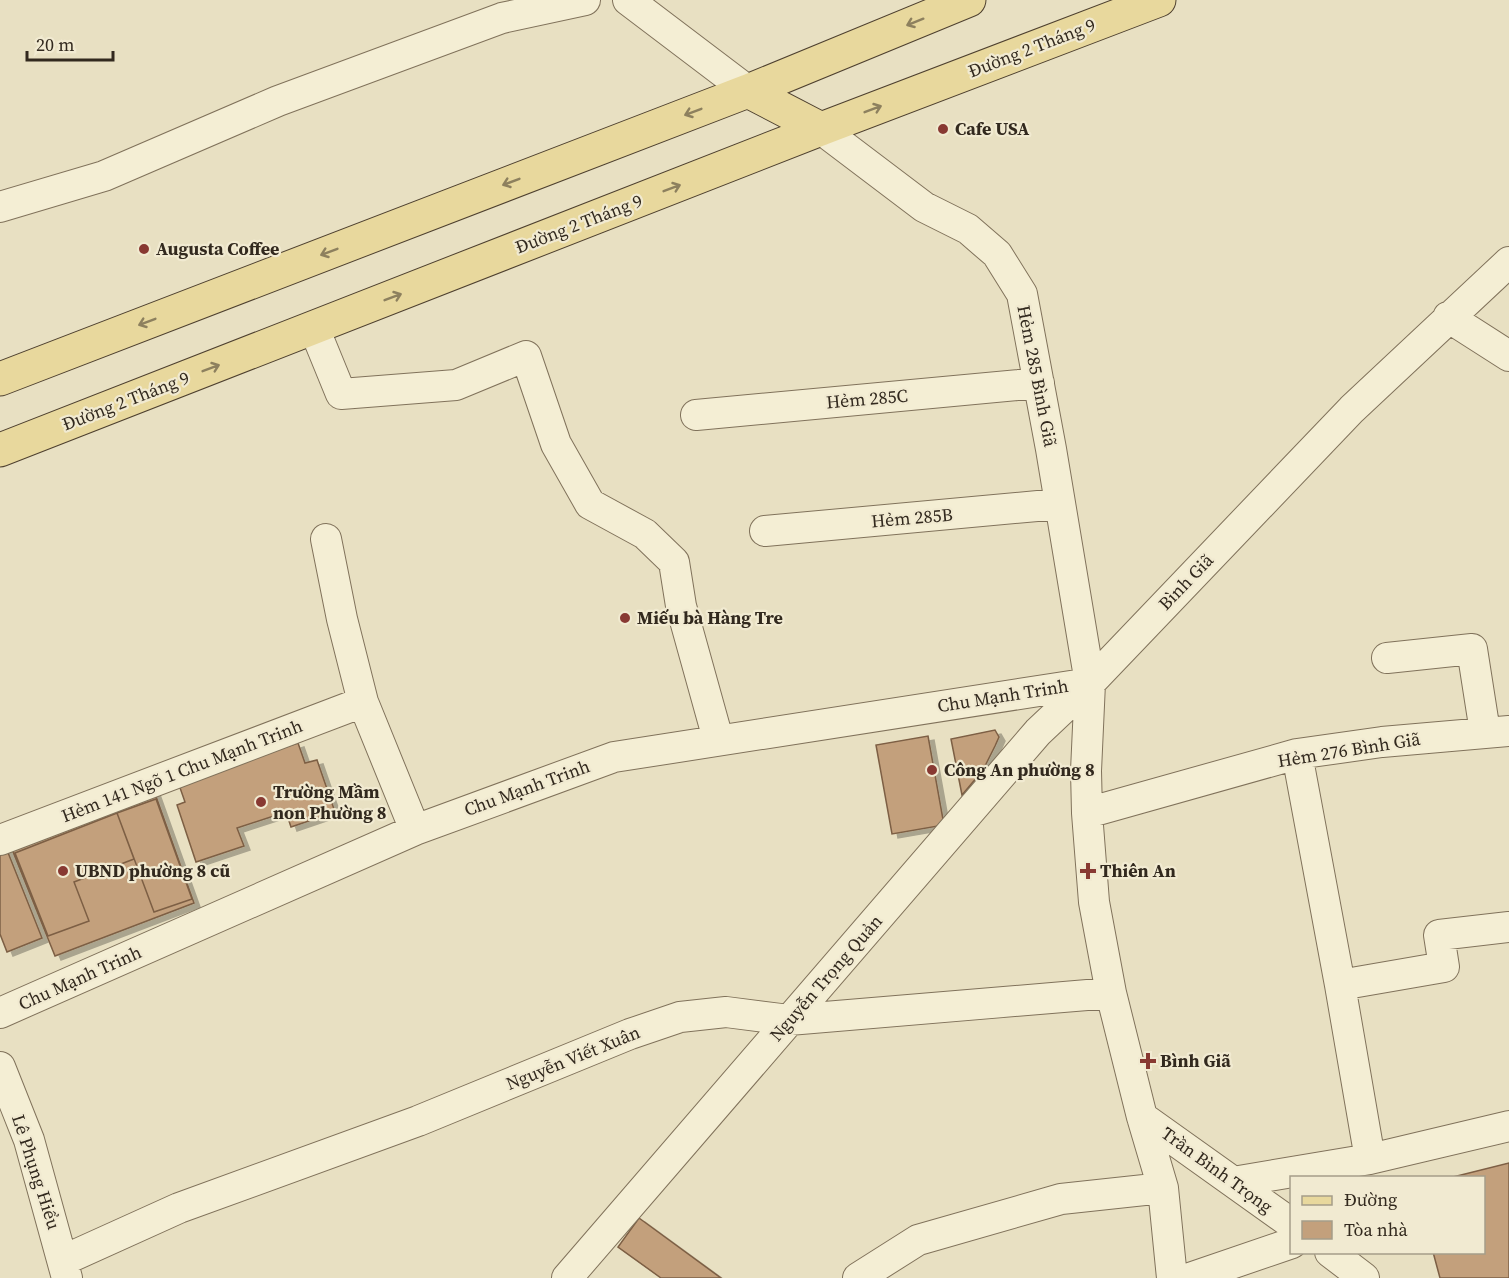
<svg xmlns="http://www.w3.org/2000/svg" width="1509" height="1278" font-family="'Source Serif 4',serif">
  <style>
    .building { fill: #c3a07c; stroke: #7d5f44; stroke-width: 1.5; filter: url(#shadow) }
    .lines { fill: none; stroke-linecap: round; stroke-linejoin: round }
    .minor-casing { stroke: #80725b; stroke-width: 32 }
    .major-casing { stroke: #4e402f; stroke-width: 35 }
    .minor { stroke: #f4eed4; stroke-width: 30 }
    .major { stroke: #e8d89d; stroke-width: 33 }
    .oneway { stroke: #8d805e }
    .poi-dot { fill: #883932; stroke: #f1ead1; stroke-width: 2 }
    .labels { text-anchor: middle; stroke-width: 4.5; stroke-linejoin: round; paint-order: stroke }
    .street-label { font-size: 18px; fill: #32291e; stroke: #f1ead1 }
    .poi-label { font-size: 18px; font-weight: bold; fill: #32291e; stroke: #f1ead1; text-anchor: start }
  </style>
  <defs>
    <filter id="shadow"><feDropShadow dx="6" dy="4" stdDeviation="0" flood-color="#0004"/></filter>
  </defs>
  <rect width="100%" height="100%" fill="#e8e0c2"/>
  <path class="building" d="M995 730 999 737 995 746 983 770 962 795 951 739Z
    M928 736 944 825 892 834 876 745Z
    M298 743 305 763 317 760 335 812 291 827 286 812 237 828 244 846 196 862 177 805 185 802 178 782Z
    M153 788 194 903 55 956 9 842Z
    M156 799 192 899 154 912 117 813Z
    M117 813 134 859 74 882 89 921 48 936 15 853Z
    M5 845 42 938 7 952 0 934V847Z
    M1509 1163V1278H1440L1433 1252H1484V1178H1449Z
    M639 1218 721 1278H661L618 1247Z"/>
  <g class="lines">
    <g class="minor-casing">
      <path id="minor" d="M628 0 748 91
        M821 129 924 207 968 229 997 254 1022 294 1051 449 1090 683
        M0 207 104 176 278 101 502 18 585 0
        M1448 317 1509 356
        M314 328 341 394 456 385 526 356 556 444 590 504 645 534 674 562 681 606 718 739
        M696 415 1039 383
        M765 531 1059 504
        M326 539 342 619 363 702 415 830
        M1387 658 1472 649 1485 732
        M1297 754 1340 985 1370 1159
        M1087 813 1297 754 1382 742 1509 731
        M0 840 363 702
        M1340 985 1444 967 1439 935 1509 927
        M0 1013 415 830 614 757 1090 683
        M0 1067 29 1140 67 1278
        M1142 1117 1292 1224
        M1233 1182 1370 1159 1509 1126
        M1330 1252 1364 1278
        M64 1260 179 1208 418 1121 630 1034 680 1017 726 1012 789 1020 1111 993
        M567 1278 1038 732 1090 683
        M858 1278 918 1240 1061 1199 1163 1188
        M1172 1278 1163 1188 1142 1117 1111 993 1094 902 1087 813 1086 771 1090 683 1352 409 1509 262
        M1190 1278 1292 1243"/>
    </g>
    <g class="major-casing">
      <path id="major" d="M748 91 821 129
        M0 379 748 91 969 0
        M0 450 821 129 1159 0"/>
    </g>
    <use href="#minor" class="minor"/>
    <use href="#major" class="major"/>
  </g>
  <defs><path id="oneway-shaft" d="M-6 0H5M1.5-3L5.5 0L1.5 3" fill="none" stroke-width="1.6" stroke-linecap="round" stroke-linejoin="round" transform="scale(1.5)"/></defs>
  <g class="oneway">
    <use href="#oneway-shaft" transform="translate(915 22) rotate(158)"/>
    <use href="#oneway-shaft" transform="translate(873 109) rotate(-21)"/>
    <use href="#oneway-shaft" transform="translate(693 112) rotate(159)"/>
    <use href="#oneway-shaft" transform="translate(511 182) rotate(159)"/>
    <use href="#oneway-shaft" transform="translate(672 188) rotate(-21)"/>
    <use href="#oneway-shaft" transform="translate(329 252) rotate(159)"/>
    <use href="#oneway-shaft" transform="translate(393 297) rotate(-21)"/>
    <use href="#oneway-shaft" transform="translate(147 322) rotate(159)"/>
    <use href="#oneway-shaft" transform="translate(211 368) rotate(-21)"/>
  </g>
  <g class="poi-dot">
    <circle cx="943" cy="129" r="6"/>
    <circle cx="144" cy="249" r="6"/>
    <circle cx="625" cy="618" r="6"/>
    <circle cx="932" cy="770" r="6"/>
    <circle cx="261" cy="802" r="6"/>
    <circle cx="63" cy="871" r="6"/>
    <path d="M1085 862h6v6h6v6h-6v6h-6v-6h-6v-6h6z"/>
    <path d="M1145 1052h6v6h6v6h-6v6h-6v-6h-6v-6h6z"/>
  </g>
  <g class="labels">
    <g class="street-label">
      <text transform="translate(1032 48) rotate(-21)" y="6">Đường 2 Tháng 9</text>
      <text transform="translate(579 224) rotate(-21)" y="6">Đường 2 Tháng 9</text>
      <text transform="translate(1037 376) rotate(79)" y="6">Hẻm 285 Bình Giã</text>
      <text transform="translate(867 399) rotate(-5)" y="6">Hẻm 285C</text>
      <text transform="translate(126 401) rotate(-21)" y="6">Đường 2 Tháng 9</text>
      <text transform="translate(912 518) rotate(-5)" y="6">Hẻm 285B</text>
      <text transform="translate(1186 582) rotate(-46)" y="6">Bình Giã</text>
      <text transform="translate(1003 696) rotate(-9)" y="6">Chu Mạnh Trinh</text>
      <text transform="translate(1349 750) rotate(-9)" y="6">Hẻm 276 Bình Giã</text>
      <text transform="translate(182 771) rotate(-21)" y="6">Hẻm 141 Ngõ 1 Chu Mạnh Trinh</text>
      <text transform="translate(527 788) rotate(-20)" y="6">Chu Mạnh Trinh</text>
      <text transform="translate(80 978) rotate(-24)" y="6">Chu Mạnh Trinh</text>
      <text transform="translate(826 978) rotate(-49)" y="6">Nguyễn Trọng Quản</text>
      <text transform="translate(573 1058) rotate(-22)" y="6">Nguyễn Viết Xuân</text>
      <text transform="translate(1217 1170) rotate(36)" y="6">Trần Bình Trọng</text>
      <text transform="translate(36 1172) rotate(72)" y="6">Lê Phụng Hiểu</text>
    </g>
    <g class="poi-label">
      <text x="955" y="135">Cafe USA</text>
      <text x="156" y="255">Augusta Coffee</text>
      <text x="637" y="624">Miếu bà Hàng Tre</text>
      <text x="944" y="776">Công An phường 8</text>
      <text x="273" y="798">Trường Mầm<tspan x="273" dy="21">non Phường 8</tspan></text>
      <text x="75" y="877">UBND phường 8 cũ</text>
      <text x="1100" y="877">Thiên An</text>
      <text x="1160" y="1067">Bình Giã</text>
    </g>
  </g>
  <rect x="1290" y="1176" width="195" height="78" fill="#f1ead1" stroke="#a59d89" stroke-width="1.5"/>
  <rect x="1302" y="1196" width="30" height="9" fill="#e8d89d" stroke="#a59d89" stroke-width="1.5"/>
  <text x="1344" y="1206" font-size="18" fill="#32291e">Đường</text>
  <rect x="1302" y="1221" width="30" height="18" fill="#c3a07c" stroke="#a59d89" stroke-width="1.5"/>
  <text x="1344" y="1236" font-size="18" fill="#32291e">Tòa nhà</text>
  <path d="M27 51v9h86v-9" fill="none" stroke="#32291e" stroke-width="3"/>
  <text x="36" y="51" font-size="18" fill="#32291e" stroke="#f1ead1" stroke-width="4.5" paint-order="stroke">20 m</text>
</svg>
